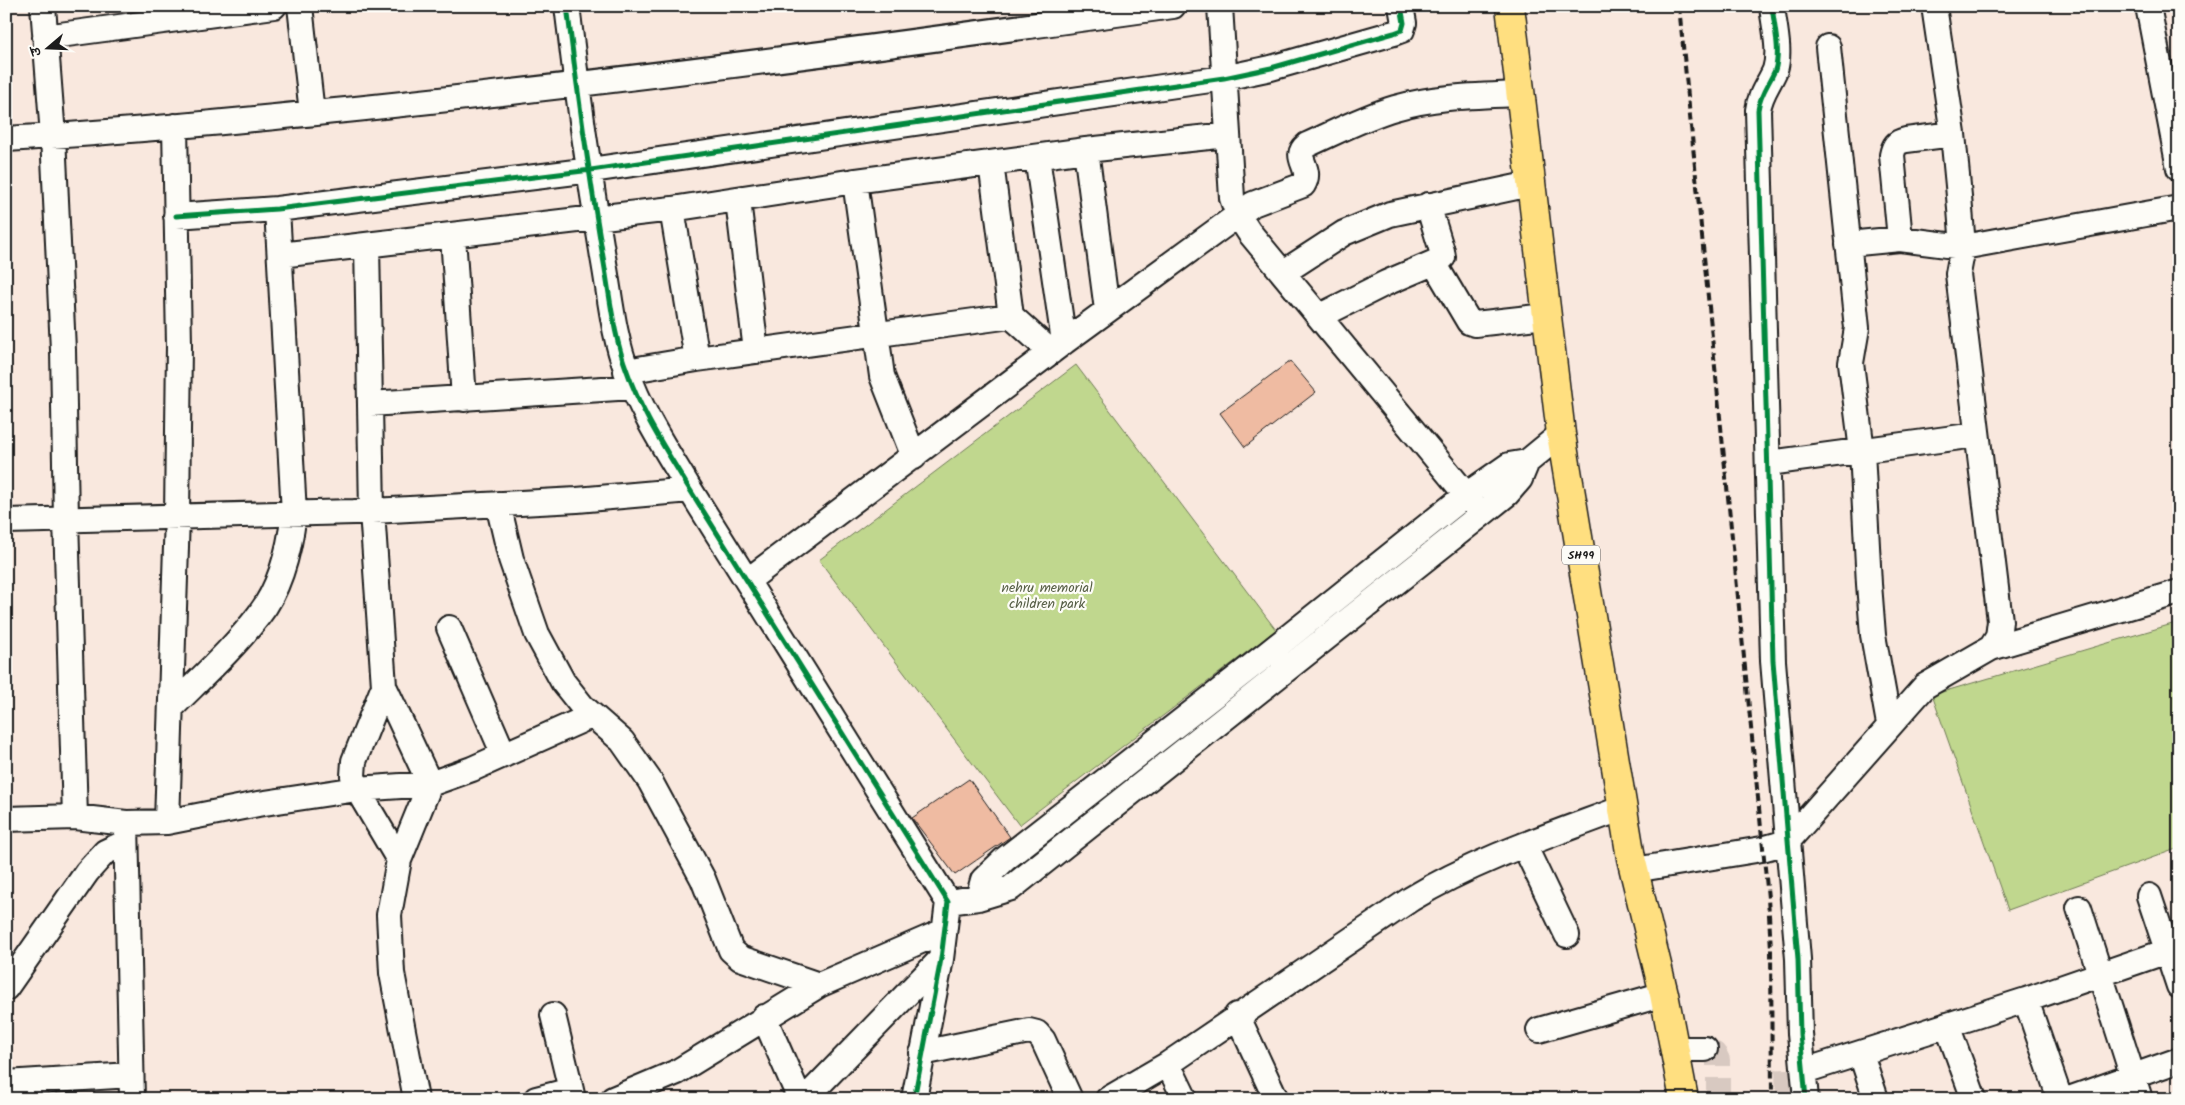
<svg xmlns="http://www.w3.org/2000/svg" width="2185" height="1105" font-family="Kalam,'Playpen Sans Deva',sans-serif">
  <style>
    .green { fill: #c0d78e; stroke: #6e7a55 }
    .building { fill: #efbba2; stroke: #1c1c1c }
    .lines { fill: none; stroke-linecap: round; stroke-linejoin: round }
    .minor-tunnel { stroke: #d8c9c1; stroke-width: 24; stroke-dasharray: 24 12; stroke-linecap: butt }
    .minor-casing { stroke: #1c1c1c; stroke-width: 28 }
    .major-casing { stroke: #1c1c1c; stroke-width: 31 }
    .minor { stroke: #fdfcf7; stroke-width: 24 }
    .major { stroke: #ffdf80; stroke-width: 28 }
    .rail { stroke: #1c1c1c; stroke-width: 4; stroke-dasharray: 8 4; stroke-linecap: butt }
    .cycleway-casing { stroke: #fdfcf7; stroke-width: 8 }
    .cycleway { stroke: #00873e; stroke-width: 5 }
    .labels { text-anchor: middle; stroke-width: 4.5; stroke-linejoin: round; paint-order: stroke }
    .shield { fill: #fdfcf7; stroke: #605f5e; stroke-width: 1 }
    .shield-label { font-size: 12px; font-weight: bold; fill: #1c1c1c }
    .park-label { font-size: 14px; fill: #555d44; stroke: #fdfcf7 }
  </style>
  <rect width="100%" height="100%" fill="#f9e8de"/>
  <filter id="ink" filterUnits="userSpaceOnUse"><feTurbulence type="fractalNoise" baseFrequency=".02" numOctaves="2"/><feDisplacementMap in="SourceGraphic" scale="10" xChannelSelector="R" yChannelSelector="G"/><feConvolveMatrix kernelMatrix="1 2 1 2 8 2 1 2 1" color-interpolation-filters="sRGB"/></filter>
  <g filter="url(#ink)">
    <path class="green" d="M1076 365 1276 630 1019 825 819 560Z
      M2179 622V848L2008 910 1932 695Z"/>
    <path class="building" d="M1290 361 1316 392 1245 447 1220 413Z
      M969 779 1010 837 955 875 912 818Z"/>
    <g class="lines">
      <path class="minor-tunnel" d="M1705 1049 1715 1054 1718 1060V1099
        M1787 1069 1788 1099"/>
      <g class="minor-casing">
        <path id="minor" d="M43 6 53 136 63 350 66 519 75 817
          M300 6 312 113
          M567 6C577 90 589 174 603 257 610 295 613 335 627 371 641 412 665 448 687 485L948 902 941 959 914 1099
          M1772 6C1774 26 1781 51 1775 70 1769 84 1760 94 1758 110L1773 661 1798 959 1800 1034 1806 1099
          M2148 6 2179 168
          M45 37 274 6
          M1828 47 1857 328 1851 363 1862 451 1869 584 1873 635 1889 724
          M6 139C126 132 246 120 365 108 635 80 904 44 1173 6
          M1086 150 1107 310
          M1037 157 1064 342
          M991 163 1011 316
          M855 181 882 376 914 457
          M738 200 756 351
          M672 209 697 359
          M176 216 277 209 591 170 1224 78 1271 68 1394 33 1402 30 1404 23 1401 6
          M453 236 464 399
          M1900 239 1892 155C1894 146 1896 142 1906 140L1953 134
          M1848 244 1900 239 1963 247 2179 208
          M367 245 372 511 384 686 354 761 353 776 357 789 399 860
          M280 255 672 209 855 181 1086 150 1228 135
          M1434 263 1469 322 1475 324 1546 316
          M1284 272 1344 233 1390 214 1531 184
          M1320 316 1386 283 1440 260 1443 257 1442 251 1428 205
          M626 371 697 359 1011 316 1051 352
          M370 404 633 387
          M1769 463 1976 435
          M498 504 511 559 537 634 563 682 582 706 622 741 650 781 703 879 731 950 740 958 819 985 944 931
          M1482 514 1249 232 1238 215 1253 204 1303 185C1314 167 1291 158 1307 145 1336 132 1364 117 1395 108 1435 96 1478 96 1520 94
          M6 521 354 512 577 500 690 490
          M747 581 1064 342 1238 215 1232 198 1220 6
          M449 628 504 755
          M1991 648 2179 592
          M384 686 430 784 399 860 389 915 392 973 416 1099
          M172 707C202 677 234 648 259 615 281 587 290 547 294 513L277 209
          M6 819 75 817 126 823 167 822 177 516 179 345 175 126
          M167 822 258 804 357 789 430 784 472 769 591 716
          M126 823 132 1099
          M1524 845 1567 935
          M1634 870 1762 849 1787 842 1925 686 1991 648 1998 637 2000 621 1958 274 1963 247 1959 196 1953 134 1934 6
          M2149 896 2179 986
          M978 898 983 880 1005 859 1267 654 1466 495 1509 465 1527 462
          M948 902 978 898 1011 888 1482 514 1507 494 1520 479 1527 462 1561 434
          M2079 908 2140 1099
          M6 988 87 872 105 852 126 842
          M2026 1000 2060 1099
          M553 1015 571 1090
          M1237 1015 1276 1099
          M764 1017 800 1099
          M1947 1025 1974 1099
          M1539 1030 1664 994
          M1675 1049H1705
          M922 1053 1029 1031 1037 1033 1043 1040 1070 1099
          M1861 1054 1876 1099
          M1168 1064 1185 1099
          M1804 1071 2026 1000 2179 947
          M6 1083 131 1075
          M536 1099 571 1090 573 1099
          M613 1099 677 1072 819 985
          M805 1099 941 959
          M1108 1099 1168 1064 1411 899C1477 859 1551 835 1623 808
          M2069 1099 2179 1060"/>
      </g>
      <g class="major-casing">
        <path id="major" d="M1510 6 1561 434 1631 858 1664 994 1684 1099"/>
      </g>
      <use href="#minor" class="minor"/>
      <use href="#major" class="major"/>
      <path class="rail" d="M1679 6 1768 898 1771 949 1772 1099"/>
      <g class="cycleway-casing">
        <path id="cycleway" d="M567 6C577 90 589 174 603 257 610 295 613 335 627 371 641 412 665 448 687 485L948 902 941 959 914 1099
          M1772 6C1774 26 1781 51 1775 70 1769 84 1760 94 1758 110L1773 661 1798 959 1800 1034 1806 1099
          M176 216 277 209 591 170 1224 78 1271 68 1394 33 1402 30 1404 23 1401 6"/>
      </g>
      <use href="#cycleway" class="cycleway"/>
    </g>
  </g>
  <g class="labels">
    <rect class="shield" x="1562" y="545.5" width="38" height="19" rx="4"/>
    <g class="shield-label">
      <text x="1581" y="559">SH99</text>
    </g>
    <g class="park-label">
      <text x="1047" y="592">nehru memorial<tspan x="1047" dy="16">children park</tspan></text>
    </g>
  </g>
  <rect width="2185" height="1105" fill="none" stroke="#fdfcf7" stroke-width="25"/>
  <rect x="12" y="12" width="2160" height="1080" fill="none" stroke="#1c1c1c" stroke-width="2" filter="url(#ink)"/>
  <g transform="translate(48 48) rotate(251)" stroke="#fdfcf7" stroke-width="4" paint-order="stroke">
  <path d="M0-4L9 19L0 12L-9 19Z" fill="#1c1c1c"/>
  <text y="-8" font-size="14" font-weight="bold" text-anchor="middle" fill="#1c1c1c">उ</text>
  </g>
</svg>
